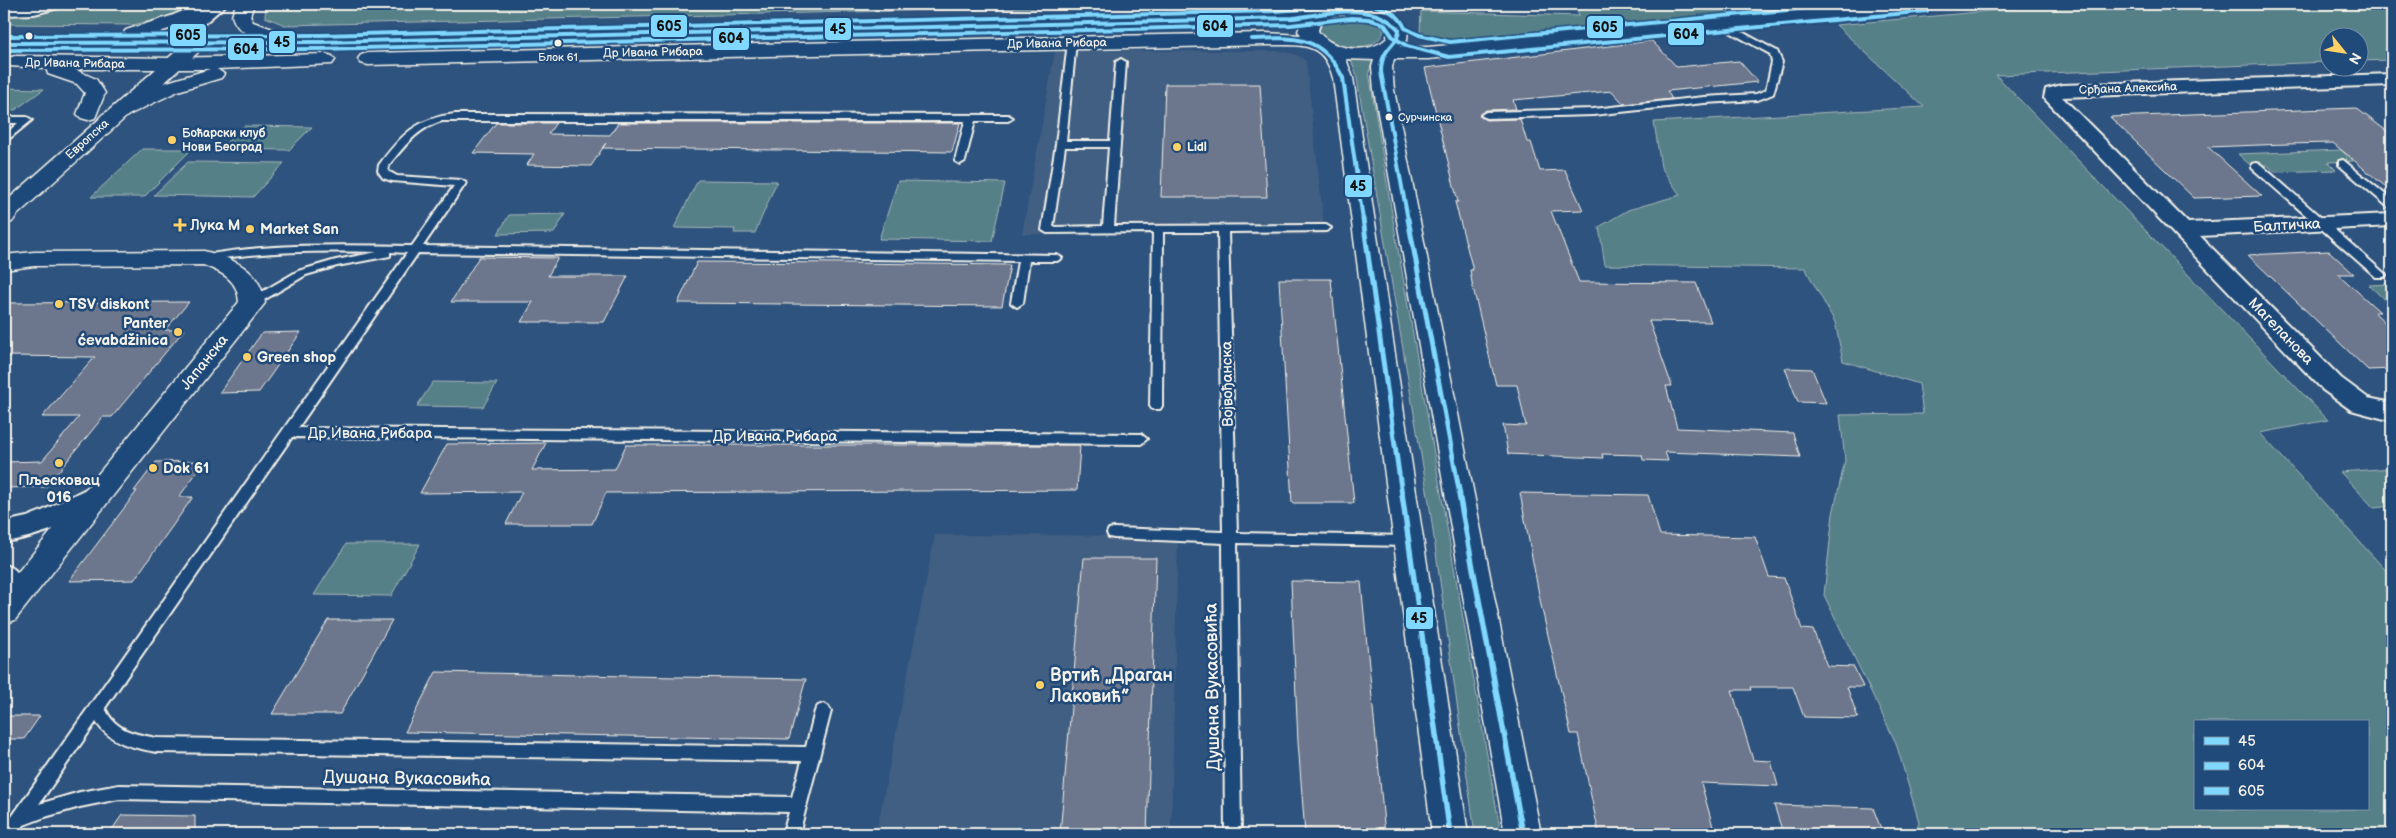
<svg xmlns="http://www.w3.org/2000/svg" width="2396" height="838" font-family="'Balsamiq Sans',sans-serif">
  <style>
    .built { fill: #415e82 }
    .green { fill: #568088; stroke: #a5b8b8; fill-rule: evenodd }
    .building { fill: #6c768c; stroke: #f4f1e8 }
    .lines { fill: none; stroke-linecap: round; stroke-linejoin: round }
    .service-casing { stroke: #f4f1e8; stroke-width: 4 }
    .minor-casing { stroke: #f4f1e8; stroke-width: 4 }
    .tertiary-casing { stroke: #f4f1e8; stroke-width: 3 }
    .secondary-casing { stroke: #f4f1e8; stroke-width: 3 }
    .trunk-casing { stroke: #f4f1e8; stroke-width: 3 }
    .service { fill: #1f4a7a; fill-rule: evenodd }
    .minor { fill: #1f4a7a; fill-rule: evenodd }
    .tertiary { fill: #1f4a7a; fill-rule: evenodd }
    .secondary { fill: #1f4a7a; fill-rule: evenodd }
    .trunk { fill: #1f4a7a; fill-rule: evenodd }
    .bus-1-far2-casing { stroke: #1f4a7a; stroke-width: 7 }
    .bus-1-far1-casing { stroke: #1f4a7a; stroke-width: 9 }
    .bus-1-casing { stroke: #1f4a7a; stroke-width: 9 }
    .bus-2-casing { stroke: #1f4a7a; stroke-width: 7 }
    .bus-3-casing { stroke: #1f4a7a; stroke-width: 7 }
    .bus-1-far2 { stroke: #80d8ff; stroke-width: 4 }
    .bus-1-far1 { stroke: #80d8ff; stroke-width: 5 }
    .bus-1 { stroke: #80d8ff; stroke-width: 5.5 }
    .bus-2 { stroke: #80d8ff; stroke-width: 4 }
    .bus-3 { stroke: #80d8ff; stroke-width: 4 }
    .bus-dot { fill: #f4f1e8; stroke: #1f4a7a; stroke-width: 2 }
    .poi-dot { fill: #ffd166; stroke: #1f4a7a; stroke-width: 2 }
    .labels { text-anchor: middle; stroke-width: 5; stroke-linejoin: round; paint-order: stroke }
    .far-bus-label { font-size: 11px; fill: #f4f1e8; stroke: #1f4a7a }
    .far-street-label { font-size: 12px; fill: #f4f1e8; stroke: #1f4a7a }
    .far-poi-label { font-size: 12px; font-weight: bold; fill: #f4f1e8; stroke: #1f4a7a; text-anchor: start }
    .poi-label { font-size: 15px; font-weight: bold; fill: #f4f1e8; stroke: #1f4a7a; text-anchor: start }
    .street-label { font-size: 15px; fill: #f4f1e8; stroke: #1f4a7a }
    .near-poi-label { font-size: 18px; font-weight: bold; fill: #f4f1e8; stroke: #1f4a7a; text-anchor: start }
    .near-street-label { font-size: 18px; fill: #f4f1e8; stroke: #1f4a7a }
    .line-badge { stroke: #1f4a7a; stroke-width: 2 }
    .pale-badge-label { font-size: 14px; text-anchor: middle; font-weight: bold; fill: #111 }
  </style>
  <rect width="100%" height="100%" fill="#2e537e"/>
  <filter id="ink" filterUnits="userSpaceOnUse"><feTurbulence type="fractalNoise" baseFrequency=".02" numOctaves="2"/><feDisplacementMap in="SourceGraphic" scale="10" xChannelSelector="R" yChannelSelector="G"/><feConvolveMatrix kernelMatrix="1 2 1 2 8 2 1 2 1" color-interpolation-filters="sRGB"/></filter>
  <g filter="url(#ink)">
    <path class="built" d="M1055 51H1281L1297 55 1306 61 1325 235 1022 234Z
      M935 535 1178 536 1171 834H876Z"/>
    <path class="green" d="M64 4H194L163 18 133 25 4 24V15L23 13Z
      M266 4H1199L285 25 265 17Z
      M1575 4H1769L1775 12 1588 32 1446 41 1420 32 1421 11 1579 16Z
      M2035 4H2392V60L2359 61 2358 38H2328V62L1996 75 2328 420 2260 433 2392 577V834H1914L1919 822 1896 743 1824 595 1833 514 1845 460 1840 415 1923 414 1919 384 1843 361 1835 322 1805 268 1605 265 1599 227 1628 210 1680 195 1661 167 1654 122 1924 107 1836 25 2011 9ZM2195 722H2367V809H2195Z
      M1339 15C1349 15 1398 19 1379 39 1365 53 1330 48 1319 32 1320 20 1330 18 1339 15Z
      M1351 60H1373L1369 72 1394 226 1501 834H1475L1429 502 1356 73Z
      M4 88 44 89 15 110H4Z
      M244 126 312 127 289 150 220 149Z
      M142 149H192L144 197H91Z
      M2341 150 2353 161 2328 162 2336 170 2275 172 2267 165 2251 166 2238 154Z
      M188 162 284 163 253 197 154 195Z
      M698 180 777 181 755 233H734L735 229 674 228Z
      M898 181 1005 183 992 241 879 239Z
      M565 214 554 233 498 234 509 215Z
      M2392 284V307L2369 285Z
      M433 382 497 383 483 407 417 406Z
      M2392 468V506L2374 508 2340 472Z
      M346 544H420L391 596 314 595Z"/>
    <path class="building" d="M1652 41 1677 67 1739 61 1758 82 1667 91 1672 99 1624 104 1612 91 1513 100 1516 109 1486 110 1479 116 1486 120 1520 119 1527 142H1531L1540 171 1565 170 1583 210 1551 211 1579 282 1696 283 1711 322 1649 321 1672 386H1666L1677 428 1793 433 1800 457 1665 452 1668 461 1643 460 1642 455 1602 454 1603 458 1508 454 1503 425 1526 426 1517 385H1496L1472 283 1470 270H1473L1455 202H1458L1425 68Z
      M1165 84H1260L1267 197H1161Z
      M2356 108 2392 135V192L2333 143 2286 144 2208 147 2262 196 2194 198 2110 117Z
      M496 123H556L548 134 610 135 618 123H960L952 152 602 148 606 143 591 166 527 165 534 154 473 153Z
      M2329 251 2354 274H2338L2380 312H2374L2392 329V369L2368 370 2248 255Z
      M479 257 558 258 548 276H628L604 322H521L533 302H451Z
      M697 262 847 263 1010 265 1002 306 678 303Z
      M1279 279H1331L1354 503H1292Z
      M189 302 165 330H184L112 417H103L46 487 4 488V462L42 461 79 417H42L95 357 4 356V303Z
      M301 332 259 392 219 393 262 333Z
      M1785 368 1812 369 1826 403 1798 402Z
      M546 443 532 470 615 469 626 445H1080L1077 490 606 493 592 524H506L522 492 420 493 447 444Z
      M205 461 179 497H193L134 580 69 581 137 491H134L156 462Z
      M1520 493 1648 495 1660 535 1755 537 1769 577 1784 578 1802 629 1813 630 1827 666 1854 667 1863 687H1847L1858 718 1804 717 1793 687H1750L1751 690H1732L1753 760 1771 761 1778 786 1701 783 1715 834H1599L1578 734H1571L1541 605Z
      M1084 558H1156L1147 834H1060Z
      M1291 581 1361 582 1385 834H1305L1298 742Z
      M328 620H392L340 714H272Z
      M436 672 677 677 806 679 789 739 405 732Z
      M4 716H40L24 739H4Z
      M1774 805 1873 808 1883 834 1783 833Z
      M122 815 195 816V834H109Z"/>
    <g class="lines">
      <g class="service-casing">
        <path id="service" d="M1720 20 1777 51 1782 62 1773 94 1758 100 1704 103 1593 115 1486 118 1481 115 1486 112 1593 109 1704 97 1756 94 1766 90 1772 62 1770 54 1717 25 1716 23Z
          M1072 39 1076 42 1066 141H1110L1116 62 1121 59 1126 62 1114 226 1326 225 1331 228 1326 231 1228 232 1237 533 1409 536 1414 537 1416 541 1414 545 1409 546 1237 543 1241 834H1225L1223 543 1114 538 1109 537 1107 533 1109 529 1114 528 1223 532 1218 232H1163L1162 406 1160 409H1152L1150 406 1153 232 1047 233 1042 230 1056 144 1068 42ZM1065 147H1109L1103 226 1053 227Z
          M455 114 1008 115 1013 118 1008 121H975L965 161 960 164 955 161 965 121H442C417 128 404 147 389 165L388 171 397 176 461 180 466 183 423 246 1057 255 1062 258 1057 261H1029L1023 303 1017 307 1011 303 1018 261 418 253 298 428 1141 434 1147 439 1141 444 292 437 105 708C115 731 135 734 157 738L806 747 815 711 818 706 823 704 828 706 831 711 799 834H783L789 812 119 799 80 807 45 817 24 825 18 834H4V828L407 253 390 252V256L337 266 306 275 252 307 248 306 246 303 248 300 298 271 336 260 377 252C319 251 262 251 204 261L199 258 204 255C273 243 342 245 412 246L454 186 392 181 383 178 378 171 379 165C401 135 417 118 455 114ZM96 722C110 743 133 748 157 752L802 761 792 797 119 785 80 792 39 804Z
          M4 117H27L32 120 4 143V135L18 123H4Z
          M2343 160 2392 200V208L2388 207 2339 165V161Z
          M2256 163 2260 164 2384 273 2386 275 2384 277H2376L2252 168V164Z"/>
      </g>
      <g class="minor-casing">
        <path id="minor" d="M61 4 58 8 34 14 4 15V5Z
          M208 4H227L177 47H165L162 43 165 39Z
          M2392 74V85L2062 97 2188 223 2392 214V226L2200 236 2341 378 2368 398 2392 403V421L2351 410 2323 390 2044 98 2046 89 2062 85Z
          M96 484 105 487 109 494C96 518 30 539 4 542V522L27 517 42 511Z
          M4 565C8 566 12 567 15 570 24 579 26 600 20 611L10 615 4 612Z"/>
      </g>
      <g class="tertiary-casing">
        <path id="tertiary" d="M197 37 204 39 207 43 204 47 17 215 12 222 4 224V203L190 39Z
          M204 251C233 258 261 270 265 303L15 620 4 624V589L239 302C238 280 222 272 203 265L34 266 4 270V255L34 252Z"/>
      </g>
      <g class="secondary-casing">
        <path id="secondary" d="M200 4H225L223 8 185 24 144 37 256 36C243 32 237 30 232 16L236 4H254L250 16 253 22 284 33 286 36 1274 12C1288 11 1303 12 1316 9 1348 1 1387 0 1408 29L1407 40 1400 47H1428L1871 4H1935L1933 8 1926 10 1428 59H1394L1392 67 1394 90 1541 834H1505L1374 90 1372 67 1374 60 1346 59 1353 78 1468 834H1432L1333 78C1323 39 1299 46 1266 45L368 65 361 63 358 59 361 55 368 53 1108 36 1266 33 1301 35 1298 31 1302 22 320 48 4 49V37H125L123 34 126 30 171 16ZM1344 15 1369 17 1381 22 1388 29 1387 38C1370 55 1332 51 1318 31 1320 18 1332 16 1344 15Z
          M325 54 332 56 335 60 332 64 217 69 224 74 221 78 178 91 110 124 103 122 99 118 103 114 164 83 210 69H74L96 79 105 93 95 118 88 120 81 118 77 114 85 93 77 84 48 74 46 68 8 66 5 62 8 58 15 56 172 58Z"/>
      </g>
      <g class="trunk-casing">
        <path id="trunk" d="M1258 4H1284C1276 16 1233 22 1218 26L1211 24 1208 20 1211 16Z
          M1324 4H1342L1337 15H1323L1321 11Z
          M1360 4H1379L1386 13 1384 17H1370Z"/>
      </g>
      <use href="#service" class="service"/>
      <use href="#minor" class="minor"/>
      <use href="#tertiary" class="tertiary"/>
      <use href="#secondary" class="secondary"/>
      <use href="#trunk" class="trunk"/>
      <g class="bus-1-far2-casing">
        <path id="bus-1-far2" d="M1252 39C1295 37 1322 35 1343 78L1363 220
          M4 43 320 42 1293 18C1327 14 1373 0 1399 30 1398 47 1381 46 1381 72L1408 220"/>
      </g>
      <g class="bus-1-far1-casing">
        <path id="bus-1-far1" d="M1363 219 1402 495
          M1408 219 1460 495"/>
      </g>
      <g class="bus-1-casing">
        <path id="bus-1" d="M1402 494 1450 834
          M1459 494 1523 834"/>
      </g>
      <g class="bus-2-casing">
        <path id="bus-2" d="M4 50 320 49 1291 25 1352 18 1368 19 1384 24 1393 37 1407 46 1449 57 1927 11"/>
      </g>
      <g class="bus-3-casing">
        <path id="bus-3" d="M1371 4C1385 9 1399 13 1405 28L1419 35 1450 42 1850 4
          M4 36 320 35 1274 11 1318 8 1334 4"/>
      </g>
      <use href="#bus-1-far2" class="bus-1-far2"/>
      <use href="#bus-1-far1" class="bus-1-far1"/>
      <use href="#bus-1" class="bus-1"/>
      <use href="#bus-2" class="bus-2"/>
      <use href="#bus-3" class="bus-3"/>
    </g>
  </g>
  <g class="bus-dot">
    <circle cx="29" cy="36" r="4.5"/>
    <circle cx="558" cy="43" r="4.5"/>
    <circle cx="1389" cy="117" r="4.5"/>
  </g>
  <g class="poi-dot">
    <circle cx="172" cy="140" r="5"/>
    <circle cx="1177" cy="147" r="5"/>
    <path d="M177.5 217.5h5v5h5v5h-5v5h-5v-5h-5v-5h5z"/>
    <circle cx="250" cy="229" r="5"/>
    <circle cx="59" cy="304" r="5"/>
    <circle cx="178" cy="332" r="5"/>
    <circle cx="247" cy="357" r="5"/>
    <circle cx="59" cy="463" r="5"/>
    <circle cx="153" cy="468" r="5"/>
    <circle cx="1040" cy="685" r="5"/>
  </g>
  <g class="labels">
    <g class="far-bus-label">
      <text x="558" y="61">Блок 61</text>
      <text x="1398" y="121" text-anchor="start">Сурчинска</text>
    </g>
    <g class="far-street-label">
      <text transform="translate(1057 43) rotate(-1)" y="4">Др Ивана Рибара</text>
      <text transform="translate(653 52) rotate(-1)" y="4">Др Ивана Рибара</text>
      <text transform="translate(75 63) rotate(1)" y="4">Др Ивана Рибара</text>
      <text transform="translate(2128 88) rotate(-2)" y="4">Срђана Алексића</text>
      <text transform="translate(87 139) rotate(-42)" y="4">Европска</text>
    </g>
    <g class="far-poi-label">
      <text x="182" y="137">Боћарски клуб<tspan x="182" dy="14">Нови Београд</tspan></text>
      <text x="1187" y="151">Lidl</text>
    </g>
    <g class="poi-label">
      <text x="190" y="230">Лука М</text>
      <text x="260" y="234">Market San</text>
      <text x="69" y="309">TSV diskont</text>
      <text x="168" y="328" text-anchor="end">Panter<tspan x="168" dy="17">ćevabdžinica</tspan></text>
      <text x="257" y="362">Green shop</text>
      <text x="163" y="473">Dok 61</text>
      <text x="59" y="485" text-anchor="middle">Пљесковац<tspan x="59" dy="17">016</tspan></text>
    </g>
    <g class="street-label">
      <text transform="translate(2287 225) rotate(-3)" y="5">Балтичка</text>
      <text transform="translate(2281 331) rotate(46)" y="5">Магеланова</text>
      <text transform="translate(204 362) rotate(-51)" y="5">Јапанска</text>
      <text transform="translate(1227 384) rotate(-91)" y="5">Војвођанска</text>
      <text x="370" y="438">Др Ивана Рибара</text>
      <text x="775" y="441">Др Ивана Рибара</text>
    </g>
    <g class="near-poi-label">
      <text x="1050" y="681">Вртић „Драган<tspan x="1050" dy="21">Лаковић”</tspan></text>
    </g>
    <g class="near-street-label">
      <text transform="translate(1212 687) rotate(-91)" y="6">Душана Вукасовића</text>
      <text transform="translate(407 778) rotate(1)" y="6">Душана Вукасовића</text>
    </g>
  </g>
  <g class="line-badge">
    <rect x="650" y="14" width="38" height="24" rx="5" fill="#80d8ff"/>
    <rect x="1196" y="14" width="38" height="24" rx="5" fill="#80d8ff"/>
    <rect x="1586" y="15" width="38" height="24" rx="5" fill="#80d8ff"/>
    <rect x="824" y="17" width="28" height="24" rx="5" fill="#80d8ff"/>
    <rect x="1667" y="22" width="38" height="24" rx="5" fill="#80d8ff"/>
    <rect x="169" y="23" width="38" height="24" rx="5" fill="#80d8ff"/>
    <rect x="712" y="27" width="38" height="24" rx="5" fill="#80d8ff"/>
    <rect x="268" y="30" width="28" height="24" rx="5" fill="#80d8ff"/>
    <rect x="227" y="37" width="38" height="24" rx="5" fill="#80d8ff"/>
    <rect x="1344" y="174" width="29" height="24" rx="5" fill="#80d8ff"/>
    <rect x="1405" y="606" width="29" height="24" rx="5" fill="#80d8ff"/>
  </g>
  <g class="pale-badge-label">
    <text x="669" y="31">605</text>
    <text x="1215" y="31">604</text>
    <text x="1605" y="32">605</text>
    <text x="838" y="34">45</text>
    <text x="1686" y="39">604</text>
    <text x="188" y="40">605</text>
    <text x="731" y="43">604</text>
    <text x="282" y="47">45</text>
    <text x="246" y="54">604</text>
    <text x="1358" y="191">45</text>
    <text x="1419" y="623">45</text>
  </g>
  <rect width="2396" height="838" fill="none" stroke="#1f4a7a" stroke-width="20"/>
  <rect x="10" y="10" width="2376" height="818" fill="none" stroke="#f4f1e8" stroke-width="2" filter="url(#ink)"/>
  <rect x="2194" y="720" width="175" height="90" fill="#1f4a7a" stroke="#748da6"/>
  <rect x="2204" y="737" width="25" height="8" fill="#80d8ff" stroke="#748da6"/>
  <text x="2238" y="746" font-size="15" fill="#f4f1e8">45</text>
  <rect x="2204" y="762" width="25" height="8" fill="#80d8ff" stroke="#748da6"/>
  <text x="2238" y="770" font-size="15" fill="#f4f1e8">604</text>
  <rect x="2204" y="787" width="25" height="8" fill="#80d8ff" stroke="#748da6"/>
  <text x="2238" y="796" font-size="15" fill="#f4f1e8">605</text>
  <g transform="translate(2344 52) rotate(120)"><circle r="24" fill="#1f4a7a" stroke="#748da6"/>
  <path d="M0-4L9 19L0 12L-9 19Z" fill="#ffd166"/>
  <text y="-8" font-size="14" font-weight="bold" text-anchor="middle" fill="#f4f1e8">N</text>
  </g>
</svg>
